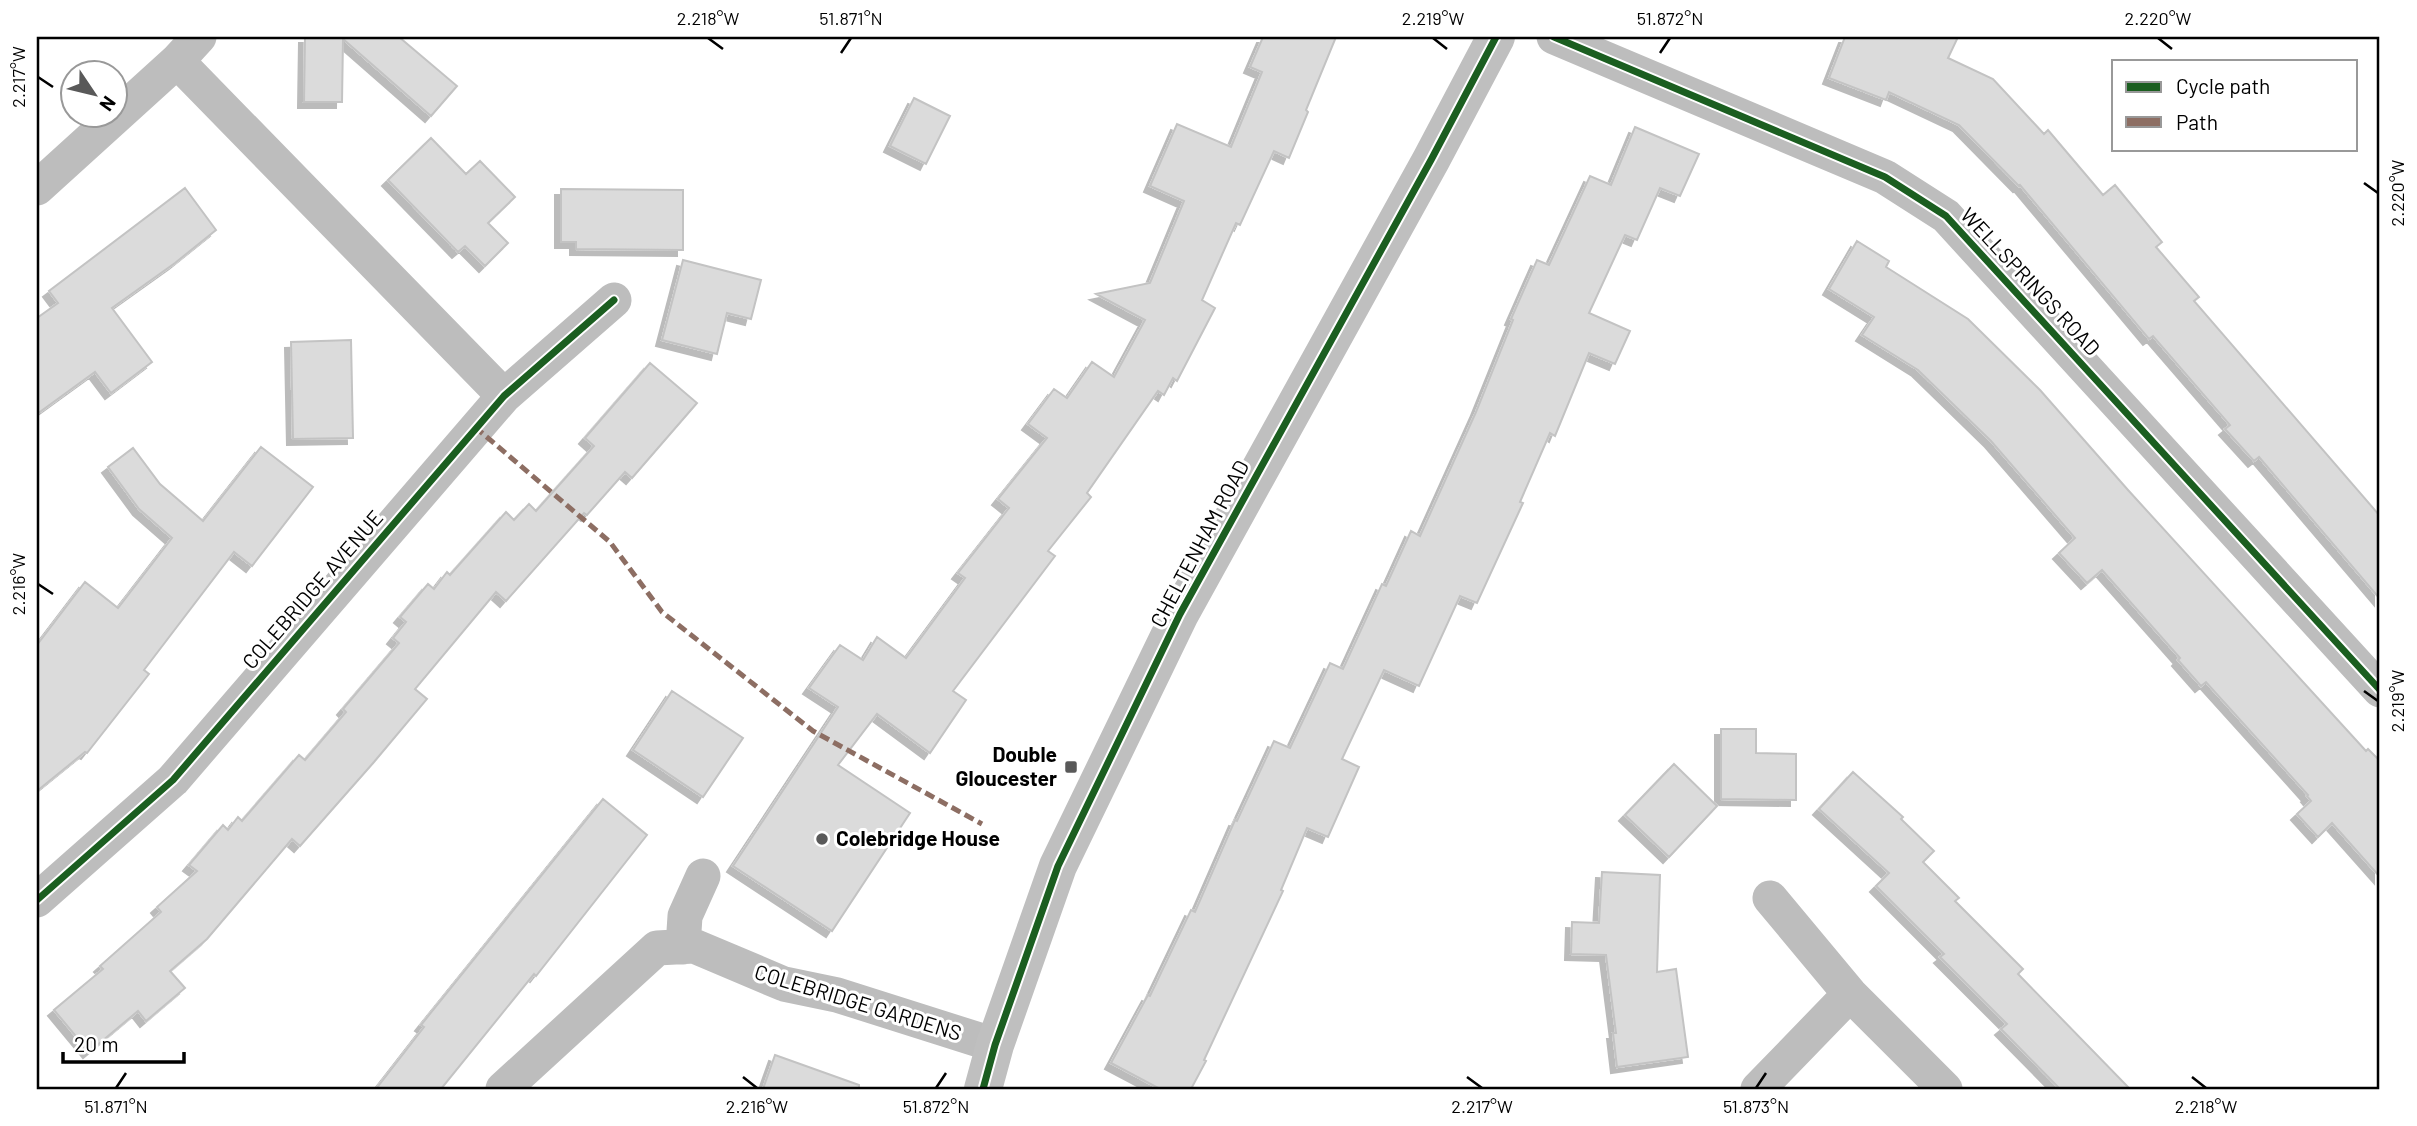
<svg xmlns="http://www.w3.org/2000/svg" width="2417" height="1126" font-family="Barlow,sans-serif">
  <style>
    .building { fill: #dbdbdb; stroke: #c3c3c3; stroke-width: 2; filter: url(#shadow) }
    .lines { fill: none; stroke-linecap: round; stroke-linejoin: round }
    .street { stroke: #bdbdbd; stroke-width: 35 }
    .secondary { stroke: #bfbfbf; stroke-width: 38 }
    .quiet { stroke: #8d6e63; stroke-width: 5; stroke-dasharray: 10 5; stroke-linecap: butt }
    .cycleway-casing { stroke: #fff; stroke-width: 11 }
    .cycleway { stroke: #1b5e20; stroke-width: 7 }
    .ticks { fill: none; stroke: #000; stroke-width: 2.5 }
    .poi-dot { fill: #595959; stroke: #fff; stroke-width: 2.5 }
    .labels { text-anchor: middle; stroke-width: 6; stroke-linejoin: round; paint-order: stroke }
    .street-label { font-size: 21px; fill: #000; stroke: #fff }
    .poi-label { font-size: 21px; font-weight: bold; fill: #000; stroke: #fff; text-anchor: end }
    .neatline { fill: none; stroke: #000; stroke-width: 2.5 }
    .ticks-label { font-size: 18px; text-anchor: middle; fill: #000 }
  </style>
  <defs>
    <filter id="shadow"><feDropShadow dx="-6" dy="6" stdDeviation="0" flood-color="#0004"/></filter>
  </defs>
  <rect width="100%" height="100%" fill="#fff"/>
  <path class="building" d="M305 37H399L457 86 431 116 343 39 342 102H304Z
    M1263 37H1336L1306 110 1308 112 1289 158 1274 151 1240 225 1236 223 1202 300 1215 308 1177 381 1173 378 1164 395 1158 391 1087 493 1091 497 1048 551 1055 556 953 691 966 700 930 753 877 714 838 765 910 813 832 931 733 866 838 707 809 688 840 645 863 660 877 637 906 658 965 578 958 573 1009 508 998 499 1047 438 1028 424 1054 389 1067 398 1092 362 1114 377 1145 320 1096 294 1150 283 1184 201 1150 186 1177 124 1231 147 1262 72 1250 67Z
    M1845 37H1958L1948 58 1993 79 2044 134 2048 130 2103 195 2115 185 2162 242 2156 247 2199 297 2194 301 2380 516V599L2259 457 2254 461 2225 429 2230 425 2153 336 2149 339 2020 185 2019 186 1959 125 1889 92 1886 100 1829 78Z
    M914 98 950 116 926 164 890 146Z
    M1635 127 1699 154 1680 196 1660 188 1637 240 1625 235 1589 313 1630 331 1615 364 1589 353 1555 436 1550 433 1520 502 1523 503 1477 603 1460 596 1419 686 1384 670 1342 759 1359 767 1328 837 1307 828 1281 890 1283 891 1204 1060 1206 1061 1191 1089H1160L1111 1063 1148 995 1150 996 1191 910 1195 912 1235 820 1237 821 1274 741 1290 748 1330 663 1343 669 1382 584 1386 586 1411 531 1420 536 1476 412 1513 320 1511 319 1537 260 1549 265 1590 176 1611 185Z
    M431 138 466 174 480 161 515 197 488 223 508 243 485 266 465 246 458 252 388 180Z
    M185 188 216 230 175 263 112 308 152 362 111 393 95 372 37 414V318L58 303 49 291Z
    M561 189 683 190V250L576 249V242H561Z
    M1857 241 1889 261 1886 267 1968 319 2040 390 2128 490 2366 751 2368 749 2380 761V877L2332 823 2318 837 2297 814 2311 801 2307 796 2308 795 2206 682 2201 686 2178 660 2180 658 2102 570 2087 583 2059 553 2075 538 1991 441 1918 370 1862 335 1874 317 1829 289Z
    M683 260 761 280 751 319 727 313 717 354 662 340Z
    M351 340 353 438 293 439 291 342Z
    M650 363 697 403 632 478 625 472 587 515 584 513 506 601 496 592 415 689 427 699 374 762 300 846 292 839 207 939 170 971 185 988 146 1021 138 1011 89 1052 54 1010 103 969 100 966 161 912 157 907 197 871 189 865 223 825 228 830 238 817 242 821 299 755 305 760 346 712 343 709 399 643 393 638 406 622 400 617 428 584 434 589 447 572 450 575 506 512 514 520 529 504 536 511 594 446 585 438Z
    M261 447 313 487 252 566 234 552 144 670 149 674 87 753 85 752 37 791V645L85 582 118 608 172 538 139 509 108 467 133 448 160 484 203 521Z
    M672 691 743 738 703 797 633 750Z
    M1721 729H1756V753L1796 754V800L1721 799Z
    M1674 764 1717 806 1669 857 1625 815Z
    M1853 772 1903 817 1901 819 1934 851 1923 862 1959 898 1955 901 2023 969 2018 974 2130 1089H2060L2001 1029 2007 1024 1940 957 1944 954 1876 886 1889 873 1819 809Z
    M603 799 647 835 536 976 534 974 441 1089H376L424 1027 421 1025Z
    M1602 872 1660 875 1657 972 1676 969 1688 1057 1617 1067 1613 1033H1616L1606 955 1571 954 1572 922 1599 923Z
    M775 1055 859 1085V1089H763Z"/>
  <g class="lines">
    <path class="street" d="M1554 37 1885 177 1946 216 2380 690
      M177 61 504 396
      M37 188 177 61 199 37
      M1770 898 1850 994 1945 1089
      M37 900 173 780 504 396 614 300
      M683 947 685 916 703 876
      M503 1089 657 948 694 946 784 984 837 995 995 1045
      M1758 1089 1850 994"/>
    <path class="secondary" d="M983 1089 995 1045 1058 866 1180 614 1431 160 1496 37"/>
    <path class="quiet" d="M475 427 610 542 662 612 813 731 982 824"/>
    <g class="cycleway-casing">
      <path id="cycleway" d="M1554 37 1885 177 1946 216 2380 690
        M37 900 173 780 504 396 614 300
        M983 1089 995 1045 1058 866 1180 614 1431 160 1496 37"/>
    </g>
    <use href="#cycleway" class="cycleway"/>
  </g>
  <path class="ticks" d="M708 38 723 49M1433 38 1447 49M2158 38 2172 49M841 53 851 38M1660 53 1670 38M38 77 53 87M2364 183 2378 193M38 584 53 594M2364 691 2378 701M743 1077 757 1088M1467 1077 1482 1088M2192 1077 2206 1088M116 1088 126 1073M936 1088 946 1073M1756 1088 1766 1073"/>
  <g class="poi-dot">
    <rect x="1064" y="760" width="14" height="14" rx="3.5"/>
    <circle cx="822" cy="839" r="7"/>
  </g>
  <g class="labels">
    <g class="street-label">
      <text transform="translate(2030 282) rotate(47)" y="7">WELLSPRINGS ROAD</text>
      <text transform="translate(1200 544) rotate(-62)" y="7">CHELTENHAM ROAD</text>
      <text transform="translate(313 590) rotate(-49)" y="7">COLEBRIDGE AVENUE</text>
      <text transform="translate(858 1003) rotate(17)" y="7">COLEBRIDGE GARDENS</text>
    </g>
    <g class="poi-label">
      <text x="1057" y="762">Double<tspan x="1057" dy="24">Gloucester</tspan></text>
      <text x="836" y="846" text-anchor="start">Colebridge House</text>
    </g>
  </g>
  <rect width="2417" height="1126" fill="none" stroke="#ffffff" stroke-width="77"/>
  <rect x="2112" y="60" width="245" height="91" fill="#ffffff" stroke="#999999" stroke-width="2"/>
  <rect x="2126" y="82" width="35" height="10" fill="#1b5e20" stroke="#999999" stroke-width="2"/>
  <text x="2176" y="94" font-size="21" fill="#000000">Cycle path</text>
  <rect x="2126" y="117" width="35" height="10" fill="#8d6e63" stroke="#999999" stroke-width="2"/>
  <text x="2176" y="130" font-size="21" fill="#000000">Path</text>
  <g transform="translate(94 94) rotate(125)"><circle r="33" fill="#ffffff" stroke="#999999" stroke-width="2"/>
  <path d="M0-5L12 26L0 18L-12 26Z" fill="#595959"/>
  <text y="-10" font-size="19" font-weight="bold" text-anchor="middle" fill="#000000">N</text>
  </g>
  <path d="M63 1052v10h121v-10" fill="none" stroke="#000000" stroke-width="3.5"/>
  <text x="74" y="1052" font-size="21" fill="#000000" stroke="#ffffff" stroke-width="5" paint-order="stroke">20 m</text>
  <rect x="38" y="38" width="2340" height="1050" class="neatline"/>
  <g class="ticks-label">
    <text x="708" y="25">2.218°W</text>
    <text x="851" y="25">51.871°N</text>
    <text x="1433" y="25">2.219°W</text>
    <text x="1670" y="25">51.872°N</text>
    <text x="2158" y="25">2.220°W</text>
    <text transform="translate(19 77) rotate(-90)" y="6">2.217°W</text>
    <text transform="translate(2398 193) rotate(-90)" y="6">2.220°W</text>
    <text transform="translate(19 584) rotate(-90)" y="6">2.216°W</text>
    <text transform="translate(2398 701) rotate(-90)" y="6">2.219°W</text>
    <text x="116" y="1113">51.871°N</text>
    <text x="757" y="1113">2.216°W</text>
    <text x="936" y="1113">51.872°N</text>
    <text x="1482" y="1113">2.217°W</text>
    <text x="1756" y="1113">51.873°N</text>
    <text x="2206" y="1113">2.218°W</text>
  </g>
</svg>
